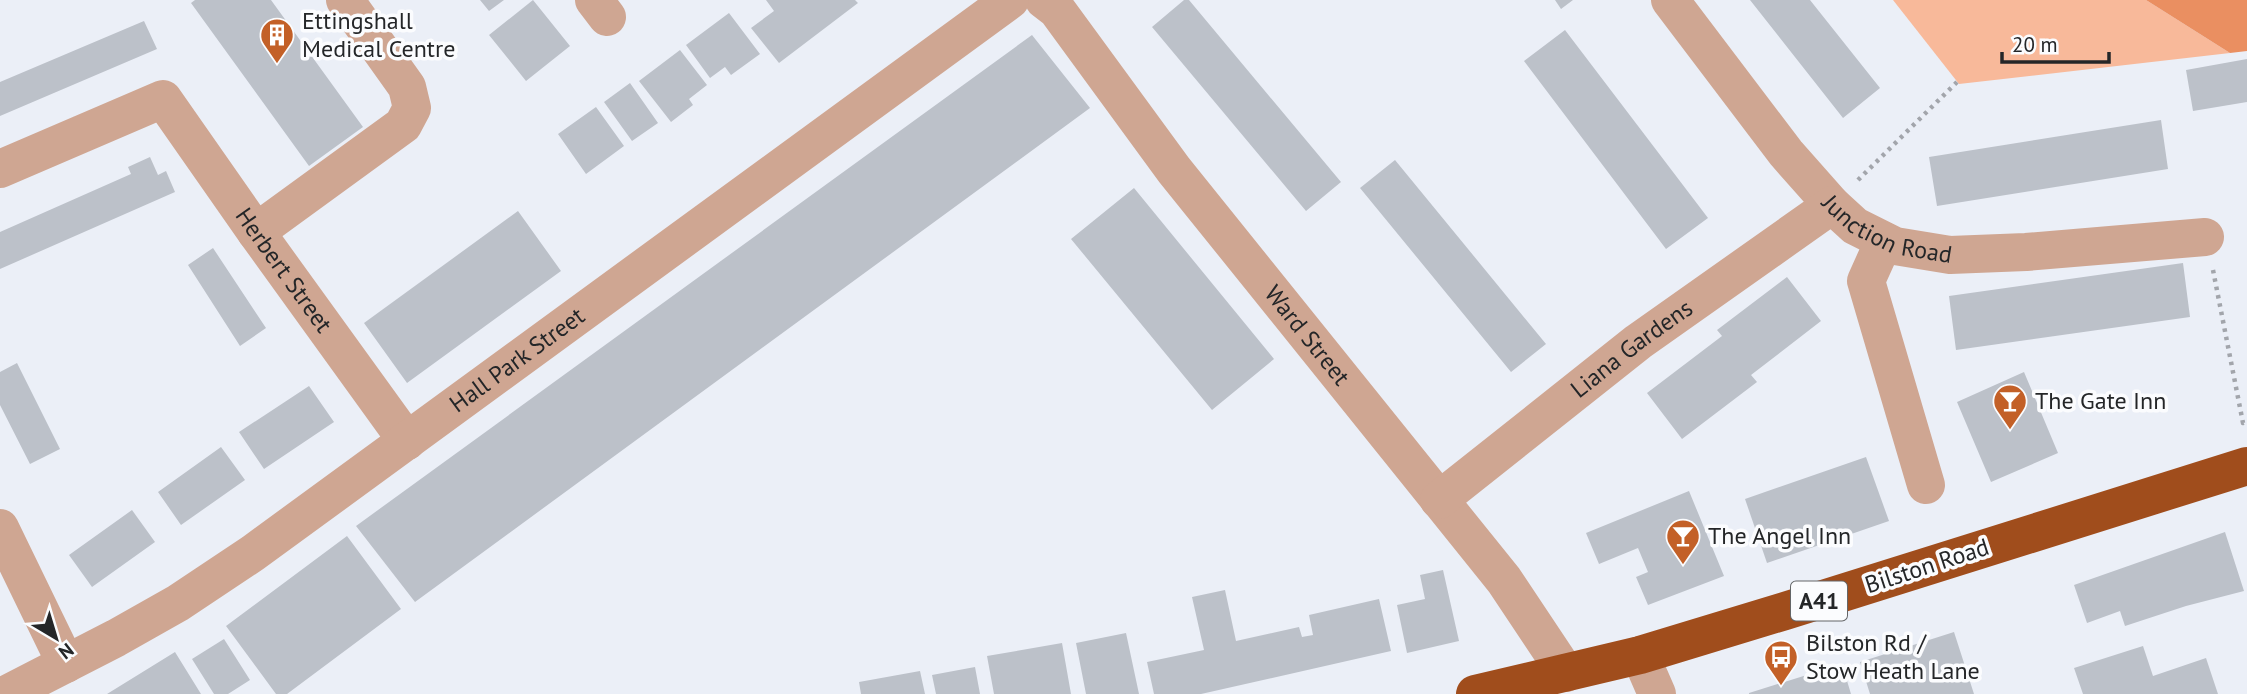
<svg xmlns="http://www.w3.org/2000/svg" width="2247" height="694" font-family="'PT Sans',sans-serif">
  <style>
    .green { fill: #f8b99a }
    .forest { fill: #ea8f61 }
    .building { fill: #bcc1c9 }
    .lines { fill: none; stroke-linecap: round; stroke-linejoin: round }
    .path { stroke: #a2a5ab; stroke-width: 4.5; stroke-dasharray: 3.5 5; stroke-linecap: butt }
    .minor { stroke: #cfa692; stroke-width: 38 }
    .highway { stroke: #a04d1c; stroke-width: 38 }
    .labels { text-anchor: middle; stroke-width: 7; stroke-linejoin: round; paint-order: stroke }
    .shield { fill: #fbfcfe; stroke: #646668; stroke-width: 2 }
    .shield-label { font-size: 23px; font-weight: bold; fill: #242628 }
    .poi-label { font-size: 24px; fill: #242628; stroke: #fbfcfe; text-anchor: start }
    .street-label { font-size: 24px; fill: #242628; stroke: #fbfcfe }
  </style>
  <rect width="100%" height="100%" fill="#ebeff7"/>
  <path class="green" d="M1893 0H2146L2230 53 1959 84Z"/>
  <path class="forest" d="M2146 0H2247V51L2230 53Z"/>
  <path class="building" d="M195 0H271L363 127 309 166 191 3Z
    M480 0H504L489 11Z
    M533 0 570 46 526 81 489 35Z
    M766 0H855L858 3 779 63 751 28 774 11Z
    M1184 0H1189L1341 182 1306 211 1152 27Z
    M1555 0H1573L1561 9Z
    M1750 0H1810L1880 88 1843 118Z
    M729 13 760 54 731 75 725 67 710 78 686 45Z
    M144 21 157 49 0 116V82Z
    M1565 30 1708 218 1666 249 1524 61Z
    M1032 35 1090 108 415 602 356 526Z
    M680 50 707 85 689 99 693 105 671 122 639 81Z
    M2247 59V102L2193 111 2186 70Z
    M630 83 658 123 632 141 604 102Z
    M596 107 624 146 586 174 558 134Z
    M2161 120 2168 169 1937 206 1929 157Z
    M150 157 158 175 166 171 175 192 0 269V232L131 174 128 167Z
    M1395 160 1546 344 1511 372 1360 188Z
    M1134 188 1274 359 1212 410 1071 239Z
    M518 211 561 271 407 383 364 323Z
    M213 248 266 328 240 346 188 265Z
    M2183 263 2190 317 1956 350 1949 296Z
    M1787 277 1821 321 1751 375 1757 382 1682 439 1647 393 1722 336 1717 330Z
    M17 363 60 449 30 464 0 405V372Z
    M2024 372 2058 453 1991 482 1957 402Z
    M309 386 334 422 264 469 239 432Z
    M221 447 245 480 181 525 158 492Z
    M1866 457 1889 521 1767 563 1745 499Z
    M1689 491 1724 576 1648 605 1636 577 1648 572 1638 548 1599 564 1586 533Z
    M132 510 155 542 92 587 69 555Z
    M2225 532 2244 591 2186 606 2125 626 2120 611 2087 623 2074 585Z
    M347 536 401 609 287 694H276L226 626Z
    M1443 570 1459 641 1407 653 1397 605 1425 599 1420 575Z
    M1225 590 1236 641 1299 627 1302 637 1313 635 1309 615 1379 599 1391 651 1201 694H1154L1147 662 1204 650 1192 597Z
    M1954 632 1974 694H1870L1860 662Z
    M1126 633 1139 694H1086L1076 643Z
    M224 639 250 680 228 694H214L192 659Z
    M1062 643 1071 694H994L987 656Z
    M2143 646 2153 676 2206 658 2218 694H2083L2074 668Z
    M175 652 201 694H107Z
    M1842 664 1851 694H1749V693Z
    M975 667 980 694H936L932 675Z
    M920 671 925 694H861L859 682Z"/>
  <g class="lines">
    <path class="path" d="M1858 180 1957 82
      M2213 270 2243 423 2247 421"/>
    <g class="minor">
      <path d="M594 0 607 17"/>
      <path id="s1" d="M1044 0 1057 10 1174 170 1504 580 1566 673"/>
      <path id="s2" d="M1670 0 1786 153 1832 205 1855 226 1895 246 1950 255 2026 252 2205 237"/>
      <path id="s3" d="M0 169 163 99 256 232 407 441"/>
      <path d="M256 232 403 125 412 108 407 87 345 0"/>
      <path d="M1884 241 1866 281 1926 485"/>
      <path id="s4" d="M1439 500 1638 342 1832 205"/>
      <path d="M0 528 66 664"/>
      <path d="M1640 655 1657 694"/>
      <path id="s5" d="M7 694 116 638 178 603 253 553 1010 0"/>
    </g>
    <path class="highway" d="M1475 694 1640 655 1785 611 2247 466"/>
  </g>
  <defs>
    <g id="building-pin" transform="scale(1.75)"><path d="M0 17L-7.5 6A9.5 9.5 0 1 1 7.5 6Z" fill="#c36027" stroke="#fbfcfe"/><path d="M-4-6H4V6H1V3H-1V6H-4ZM-2.5-4.3h1.7v1.8h-1.7ZM.8-4.3h1.7v1.8H.8ZM-2.5-1h1.7V.8h-1.7ZM.8-1h1.7V.8H.8Z" fill="#fff"/></g>
    <g id="bar-pin" transform="scale(1.75)"><path d="M0 17L-7.5 6A9.5 9.5 0 1 1 7.5 6Z" fill="#c36027" stroke="#fbfcfe"/><path d="M-6-5H6L.8 .8V4.5H3.5V6h-7V4.5H-.8V.8Z" fill="#fff"/></g>
    <g id="bus-pin" transform="scale(1.75)"><path d="M0 17L-7.5 6A9.5 9.5 0 1 1 7.5 6Z" fill="#c36027" stroke="#fbfcfe"/><path d="M-5-6H5V4H4V6H2V4H-2V6H-4V4H-5ZM-3.5-4V0h7V-4ZM-3.5 1.2v1.5H-2V1.2ZM2 1.2v1.5H3.5V1.2Z" fill="#fff"/></g>
  </defs>
  <g fill-rule="evenodd">
    <use href="#building-pin" x="277" y="35"/>
    <use href="#bar-pin" x="2010" y="401"/>
    <use href="#bar-pin" x="1683" y="536"/>
    <use href="#bus-pin" x="1781" y="657"/>
  </g>
  <g class="labels">
    <rect class="shield" x="1791" y="581.5" width="56" height="39" rx="5"/>
    <g class="shield-label">
      <text x="1819" y="609">A41</text>
    </g>
    <g class="poi-label">
      <text x="302" y="29">Ettingshall<tspan x="302" dy="28">Medical Centre</tspan></text>
      <text x="2035" y="409">The Gate Inn</text>
      <text x="1708" y="544">The Angel Inn</text>
      <text x="1806" y="651">Bilston Rd /<tspan x="1806" dy="28">Stow Heath Lane</tspan></text>
    </g>
    <g class="street-label">
      <text dy="8" stroke="none"><textPath href="#s2" startOffset="324">Junction Road</textPath></text>
      <text dy="8" stroke="none"><textPath href="#s3" startOffset="387">Herbert Street</textPath></text>
      <text dy="8" stroke="none"><textPath href="#s1" startOffset="427">Ward Street</textPath></text>
      <text dy="8" stroke="none"><textPath href="#s4" startOffset="245">Liana Gardens</textPath></text>
      <text dy="8" stroke="none"><textPath href="#s5" startOffset="611">Hall Park Street</textPath></text>
      <text transform="translate(1927 566) rotate(-18)" y="8">Bilston Road</text>
    </g>
  </g>
  <g transform="translate(56 638) rotate(142)" stroke="#fbfcfe" stroke-width="5" paint-order="stroke">
  <path d="M0-5L12 26L0 18L-12 26Z" fill="#242628"/>
  <text y="-10" font-size="19" font-weight="bold" text-anchor="middle" fill="#242628">N</text>
  </g>
  <path d="M2002 52v10h107v-10" fill="none" stroke="#242628" stroke-width="3.5"/>
  <text x="2012" y="52" font-size="21" fill="#242628" stroke="#fbfcfe" stroke-width="5" paint-order="stroke">20 m</text>
</svg>
